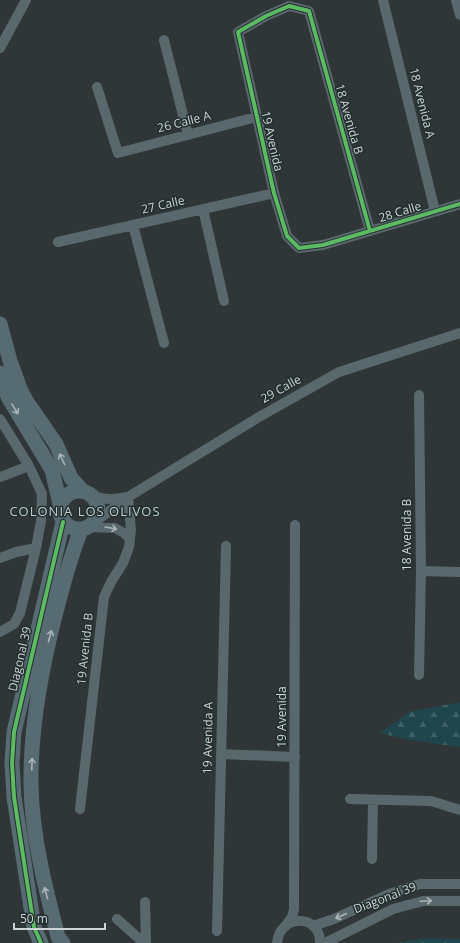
<svg xmlns="http://www.w3.org/2000/svg" width="460" height="943" font-family="'Open Sans',sans-serif">
  <style>
    .forest { fill: url(#forest-firs) }
    .lines { fill: none; stroke-linecap: round; stroke-linejoin: round }
    .street { stroke: #58686d; stroke-width: 10 }
    .secondary { stroke: #576b72; stroke-width: 15 }
    .cycleway-casing { stroke: #232f30; stroke-width: 6 }
    .cycleway { stroke: #5cba63; stroke-width: 4 }
    .oneway { stroke: #aab4b7 }
    .oneway2 { stroke: #aab4b6 }
    .labels { text-anchor: middle; stroke-width: 3; stroke-linejoin: round; paint-order: stroke }
    .street-label { font-size: 12px; fill: #cdd4d5; stroke: #232f30 }
    .neighbourhood-label { font-size: 13px; letter-spacing: 1px; fill: #bfcdcf; stroke: #232f30 }
  </style>
  <defs>
    <pattern id="forest-firs" width="22" height="20" patternUnits="userSpaceOnUse"><rect width="22" height="20" fill="#1f464c"/><path d="M5 1l3.5 6h-7zM16 11l3.5 6h-7z" fill="#3e6065"/></pattern>
  </defs>
  <rect width="100%" height="100%" fill="#303637"/>
  <path class="forest" d="M460 702V747L409 740 380 733 409 712Z
    M426 938 460 939V943H396Z"/>
  <g class="lines">
    <path class="street" d="M383 0 435 211
      M456 0 460 15
      M164 40 188 135
      M0 48 26 0
      M97 87 118 153 256 117
      M203 209 224 301
      M133 225 164 343
      M370 231 309 11 289 6 266 16 238 32 274 193 287 236 299 248 323 245 460 204
      M58 242 274 193
      M419 395 421 571 419 675
      M0 419 29 466 42 494 41 521 36 548 20 613 14 624 0 632
      M0 477 29 466
      M92 495C103 500 114 500 126 497
      M95 522 128 497 259 417 339 372 460 333
      M89 527 115 528 124 533 130 539
      M0 558 16 552 36 548
      M421 571 460 572
      M221 754 295 757
      M350 799 431 801 460 810
      M80 809 104 597 111 582 123 563 129 547 131 530 128 497
      M372 859 373 801
      M145 902 146 943
      M117 919 144 943
      M287 924 292 917 294 909 295 525
      M313 926 334 919 389 894 420 884H460
      M217 931 226 546
      M277 943C280 913 321 914 320 943
      M325 943 393 909 423 901H460"/>
    <path class="secondary" d="M0 324 10 361 21 391 27 402 56 444 71 478 83 491
      M0 373 8 397 52 470 60 504
      M60 510a19 19 0 1 1 38 0a19 19 0 1 1-38 0Z
      M41 943 34 927 14 797 12 763 14 732 63 522
      M63 943 58 937C45 887 32 836 31 785 30 725 42 665 57 608 64 581 71 555 81 530"/>
    <g class="cycleway-casing">
      <path id="cycleway" d="M370 231 309 11 289 6 266 16 238 32 274 193 287 236 299 248 323 245 460 204
        M41 943 34 927 14 797 12 763 14 732 63 522"/>
    </g>
    <use href="#cycleway" class="cycleway"/>
  </g>
  <defs><path id="oneway-shaft" d="M-6 0H5M1.5-3L5.5 0L1.5 3" fill="none" stroke-width="1.6" stroke-linecap="round" stroke-linejoin="round"/></defs>
  <g class="oneway">
    <use href="#oneway-shaft" transform="translate(15 409) rotate(59)"/>
    <use href="#oneway-shaft" transform="translate(62 459) rotate(-115)"/>
    <use href="#oneway-shaft" transform="translate(50 636) rotate(-75)"/>
    <use href="#oneway-shaft" transform="translate(32 764) rotate(-88)"/>
    <use href="#oneway-shaft" transform="translate(46 893) rotate(-105)"/>
  </g>
  <g class="oneway2">
    <use href="#oneway-shaft" transform="translate(111 528) rotate(10)"/>
    <use href="#oneway-shaft" transform="translate(426 901) rotate(-3)"/>
    <use href="#oneway-shaft" transform="translate(341 916) rotate(156)"/>
  </g>
  <g class="labels">
    <g class="street-label">
      <text transform="translate(422 103) rotate(76)" y="4">18 Avenida A</text>
      <text transform="translate(349 119) rotate(74)" y="4">18 Avenida B</text>
      <text transform="translate(184 122) rotate(-14)" y="4">26 Calle A</text>
      <text transform="translate(272 141) rotate(77)" y="4">19 Avenida</text>
      <text transform="translate(163 205) rotate(-13)" y="4">27 Calle</text>
      <text transform="translate(400 212) rotate(-17)" y="4">28 Calle</text>
      <text transform="translate(281 389) rotate(-29)" y="4">29 Calle</text>
      <text transform="translate(407 535) rotate(-90)" y="4">18 Avenida B</text>
      <text transform="translate(85 649) rotate(-84)" y="4">19 Avenida B</text>
      <text transform="translate(20 659) rotate(-77)" y="4">Diagonal 39</text>
      <text transform="translate(282 717) rotate(-90)" y="4">19 Avenida</text>
      <text transform="translate(208 738) rotate(-89)" y="4">19 Avenida A</text>
      <text transform="translate(385 898) rotate(-21)" y="4">Diagonal 39</text>
    </g>
    <g class="neighbourhood-label">
      <text x="85" y="516">COLONIA LOS OLIVOS</text>
    </g>
  </g>
  <path d="M14 923v6h91v-6" fill="none" stroke="#cdd4d5" stroke-width="2"/>
  <text x="20" y="923" font-size="12" fill="#cdd4d5" stroke="#232f30" stroke-width="3" paint-order="stroke">50 m</text>
</svg>
